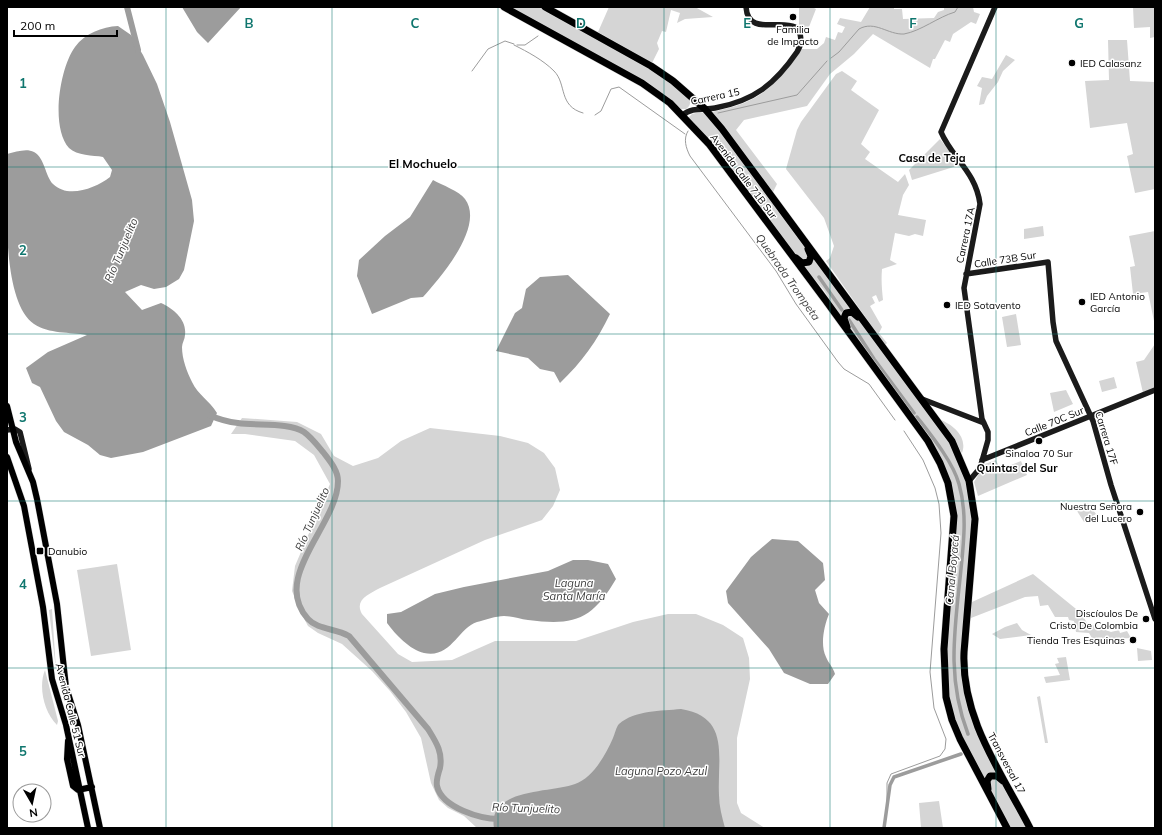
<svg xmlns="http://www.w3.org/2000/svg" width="1162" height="835" font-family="Mulish,sans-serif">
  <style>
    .green { fill: #d5d5d5 }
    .water { fill: #9c9c9c }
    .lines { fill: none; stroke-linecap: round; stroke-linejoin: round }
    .stream { stroke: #9c9c9c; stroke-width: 1 }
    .canal { stroke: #9c9c9c; stroke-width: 3.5 }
    .river { stroke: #9c9c9c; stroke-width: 6 }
    .primary-casing { stroke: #dbdbdb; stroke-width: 7 }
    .highway-casing { stroke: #dbdbdb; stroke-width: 8 }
    .secondary { stroke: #1b1b1b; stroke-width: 5.5 }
    .primary { stroke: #000; stroke-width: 6 }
    .highway { stroke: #000; stroke-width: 7 }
    .grid { fill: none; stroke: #0f766e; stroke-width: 1; stroke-opacity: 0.55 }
    .poi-dot { fill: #000; stroke: #fff; stroke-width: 1.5 }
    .labels { text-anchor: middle; stroke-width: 3; stroke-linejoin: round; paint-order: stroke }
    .poi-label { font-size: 10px; fill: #000; stroke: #fff; text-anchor: start }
    .street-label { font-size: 10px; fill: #000; stroke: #fff }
    .neighbourhood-label { font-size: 11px; font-weight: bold; fill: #000; stroke: #fff }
    .water-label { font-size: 11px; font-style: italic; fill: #3d3d3d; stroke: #fff }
    .quarter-label { font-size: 12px; font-weight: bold; fill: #000; stroke: #fff }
    .grid-label { font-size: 13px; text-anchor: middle; font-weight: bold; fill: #0f766e; stroke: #fff; stroke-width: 3; stroke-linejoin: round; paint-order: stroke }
  </style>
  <rect width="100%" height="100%" fill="#fff"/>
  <path class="green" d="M509 7H541L647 66 688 97C691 102 691 105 686 109H680Z
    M609 7H695L713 17 685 19 677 23 680 13 671 10 666 32 662 31 657 43 659 49 652 63 598 32Z
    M799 7H812L816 9 807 32 799 28Z
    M870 7H894V9H902L903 19 934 18 938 12 944 10V7H973L974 12 980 14 976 24 971 22 953 34 950 42 945 40 935 59H933L930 68 873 34 854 54 830 74 807 106 744 120 736 130 777 184 773 192 712 112C723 109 734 107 744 103 770 93 786 71 802 49H817L824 43 826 37 835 40 838 32 842 33 845 27 837 24 840 18 861 22Z
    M1133 7H1155V37L1150 38V27L1134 28Z
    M1108 40H1127L1130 81 1155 82V189L1135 193 1127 156 1133 154 1127 123 1090 128 1085 81 1109 80Z
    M1006 55 1015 60 1003 71 998 82 987 96 984 104 979 105 982 88 977 86 982 77 992 79Z
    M842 71 857 81 851 90 879 110 861 144 870 152 865 159 898 182 905 174 909 185 903 195 898 215 926 220 923 236 915 234 909 236 895 233 890 260 897 264 882 269C881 281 882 290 883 300L879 302 876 295 872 297 875 303 870 306 882 327 879 333 887 343 885 345 826 261 830 258 834 246 824 218 786 169 797 130 801 122 836 74Z
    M700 112 705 113 712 121 808 252 809 255 805 261 798 258 688 118 692 114Z
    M940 139 960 165 912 180 909 170Z
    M1043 226 1044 236 1024 239V229Z
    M1155 231V326L1148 292 1133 294 1130 267 1135 266 1129 236Z
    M814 259 852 309 841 317 823 289 803 266 812 263Z
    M1016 314 1021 345 1007 347 1002 317Z
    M854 315 871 334 950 443 966 481 972 511 961 671 968 710 997 771 988 774 983 781 955 720 949 700 946 670 954 561 950 480 846 322V316Z
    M1155 344V387L1143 393 1136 362 1144 360Z
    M1114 377 1117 388 1102 392 1099 381Z
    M1066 390 1073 404 1054 412 1050 393Z
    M242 418 297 422 321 434 334 456 353 466 378 458 401 441 430 428 500 436 528 443 544 453 555 468 560 490 553 506 542 520 485 540 380 588C369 594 354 600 362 614L398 654 412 662 452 660 495 641H576L633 622 668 614H696L723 625 743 638 749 658 750 679 737 738V803L741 813 765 828H477L464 816 448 808 439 800 431 783 421 738 406 712 390 691 372 671 342 644 318 633 308 626 300 611 292 591 295 566 330 484 314 455 295 441 245 434H231Z
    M941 420C953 425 968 437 962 453Z
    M996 460 1000 469 1021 461 1027 475 978 496 974 482 985 464Z
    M1088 503 1096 514 1084 522 1077 511Z
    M117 564 131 650 91 656 77 570Z
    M1033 574 1081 613 1087 623 1111 632 1119 630 1120 633 1127 631 1131 638 1093 640 1089 633 1076 632 1074 621 1069 620 1068 617H1055L1048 605 1040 606 1038 596 1025 597 971 618 972 602Z
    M52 609 56 670 49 610Z
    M1017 623 1022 630 1031 635 1000 639 992 634 1005 627Z
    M1137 648 1151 651 1152 660 1138 661Z
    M1066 657 1070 680 1046 683 1044 677 1060 675 1055 664 1059 663 1057 658Z
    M45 670 58 721 57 725C44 712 38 687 45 670Z
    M1040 696 1048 743H1045L1037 697Z
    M995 778 1001 783 1028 828H1009L990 787V780Z
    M939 801 943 828H921L919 803Z"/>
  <path class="water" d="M182 7H241L208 43 197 32Z
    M118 26 131 35 143 55 157 84 170 122 192 200 194 221 184 270 179 279 166 287 154 289 141 285 125 292 142 310 161 303C174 309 187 320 185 335 185 339 182 343 182 347 182 359 187 372 192 382 198 395 209 400 217 413L211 426 143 452 111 458 100 455 88 445 64 432 56 421 40 387 32 383 26 368 48 352 87 335C70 332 49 334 34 324 0 301 7 192 7 154 16 152 26 148 34 152 45 158 45 176 53 184 68 199 96 188 110 177L112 170 103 157C93 155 77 156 69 148 50 127 60 67 75 47 85 33 102 27 118 26Z
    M433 180C442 185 459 191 465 199 485 226 441 277 423 297L411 298 372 314 357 276 359 260 385 236 410 217Z
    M568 275 610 314C597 341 582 362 560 383L554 372 540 369 528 358 496 351 515 313 522 308 526 289 540 277Z
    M772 539 798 541 823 563 825 580 815 590 819 603 829 614C824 626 820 645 826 657 829 664 833 667 835 674L828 684H810L784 673 769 649 728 603 726 591 751 557Z
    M573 560H588L608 564 616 579C592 620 574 626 528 620 520 619 512 616 504 616 496 616 485 620 477 622 458 628 451 659 424 653 410 650 395 634 387 623V614L401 612 435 594 464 587 548 571Z
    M681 709C731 717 717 758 719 795 719 806 722 817 725 828H494C487 788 551 793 575 784 593 778 606 754 613 738 615 734 616 727 619 724 635 710 661 711 681 709Z"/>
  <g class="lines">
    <path class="stream" d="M514 45C528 52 543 60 554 71 567 84 558 106 583 113
      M517 45H525L538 36
      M831 58 839 52 859 29C875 20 888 35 904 34 921 31 938 17 955 12L958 7
      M472 71 488 49 505 41 514 44
      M718 113 797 95 827 61
      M595 115 601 111 611 89 619 87 685 134
      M688 131C683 139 686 148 690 156L776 271 796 304 838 362 844 369 869 384 895 420
      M887 810V783L891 774 940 756 945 749 946 739 934 708 930 672 941 533 939 504 935 488 923 460 904 431"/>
    <path class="canal" d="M819 277 842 310
      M849 320 874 359 914 413
      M917 417C931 435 953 462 959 484 967 512 964 540 961 569 955 628 946 677 968 734
      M884 828 890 785 894 777 961 754"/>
    <path class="river" d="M127 7 138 50
      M209 415C218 419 228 422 238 423 257 426 289 422 304 432 311 437 318 446 323 452 329 460 338 470 338 481 338 525 270 577 308 619 318 630 335 628 349 636L428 729C436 742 443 752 440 768 438 774 436 781 437 786 442 808 481 819 499 819"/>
    <g class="primary-casing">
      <path id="primary" d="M7 406 16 442 33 482 37 499 57 604 66 687 78 725 100 828
        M7 457 24 506 43 607 52 679 66 725 88 828
        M68 741 67 759 73 786 78 790 92 787"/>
    </g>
    <g class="highway-casing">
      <path id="highway" d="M504 7 642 83 670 103 709 144 826 301 928 441 940 463 948 483 954 516 944 649 946 697 952 720 960 739 1007 828
        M545 7 651 66 673 81 705 109 722 129 952 441 969 481 975 519 964 652C961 718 1001 772 1030 828
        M796 258 802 263 809 262 811 256 808 249
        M847 327 844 318 846 313 852 312 858 317
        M988 789 987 781 990 776H997L1003 781"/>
    </g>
    <path class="secondary" d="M683 115C691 107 705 110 715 108 754 101 775 84 797 52 802 44 803 34 795 27 779 19 748 36 746 7
      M966 274 1048 262 1053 322 1056 341 1093 421 1111 485 1155 619
      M922 399 984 423
      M7 430 15 429 20 432 29 469
      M982 460 1155 390
      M969 481 980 468 988 440V432L982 419 964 288 980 204C976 172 952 158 941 132L995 7"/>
    <use href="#primary" class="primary"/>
    <use href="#highway" class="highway"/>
  </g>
  <path class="grid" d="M166 7V828M332 7V828M498 7V828M664 7V828M830 7V828M996 7V828M7 167H1155M7 334H1155M7 501H1155M7 668H1155"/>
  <g class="poi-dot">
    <circle cx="793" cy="17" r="4"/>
    <circle cx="1072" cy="63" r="4"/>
    <circle cx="1082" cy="302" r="4"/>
    <circle cx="947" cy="305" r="4"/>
    <circle cx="1039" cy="441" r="4"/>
    <circle cx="1140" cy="512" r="4"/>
    <rect x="36" y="547" width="8" height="8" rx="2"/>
    <circle cx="1146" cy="619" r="4"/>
    <circle cx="1133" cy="640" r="4"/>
  </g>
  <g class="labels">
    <g class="poi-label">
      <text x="793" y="33" text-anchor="middle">Familia<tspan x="793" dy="12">de Impacto</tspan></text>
      <text x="1080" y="67">IED Calasanz</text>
      <text x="1090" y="300">IED Antonio<tspan x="1090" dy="12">García</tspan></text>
      <text x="955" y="309">IED Sotavento</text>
      <text x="1039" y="457" text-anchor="middle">Sinaloa 70 Sur</text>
      <text x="1132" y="510" text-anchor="end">Nuestra Señora<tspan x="1132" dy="12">del Lucero</tspan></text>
      <text x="48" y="555">Danubio</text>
      <text x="1138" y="617" text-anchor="end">Discíoulos De<tspan x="1138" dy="12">Cristo De Colombia</tspan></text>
      <text x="1125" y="644" text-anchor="end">Tienda Tres Esquinas</text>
    </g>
    <g class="street-label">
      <text transform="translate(715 96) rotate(-12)" y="4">Carrera 15</text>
      <text transform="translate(744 176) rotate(53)" y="4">Avenida Calle 71B Sur</text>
      <text transform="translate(965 235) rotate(-78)" y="4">Carrera 17A</text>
      <text transform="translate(1005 259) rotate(-9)" y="4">Calle 73B Sur</text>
      <text transform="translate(1054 421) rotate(-22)" y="4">Calle 70C Sur</text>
      <text transform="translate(1107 438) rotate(73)" y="4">Carrera 17F</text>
      <text transform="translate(71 710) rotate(76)" y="4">Avenida Calle 51 Sur</text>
      <text transform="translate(1007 763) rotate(62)" y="4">Transversal 17</text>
    </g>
    <g class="neighbourhood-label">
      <text x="932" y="162">Casa de Teja</text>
      <text x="1017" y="472">Quintas del Sur</text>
    </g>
    <g class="water-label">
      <text transform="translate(121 250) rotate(-67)" y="4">Río Tunjuelito</text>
      <text transform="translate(788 277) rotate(55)" y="4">Quebrada Trompeta</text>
      <text transform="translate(312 519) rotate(-66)" y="4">Río Tunjuelito</text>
      <text transform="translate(952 570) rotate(-85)" y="4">Canal Boyacá</text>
      <text x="574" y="587">Laguna<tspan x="574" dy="13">Santa María</tspan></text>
      <text x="661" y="775">Laguna Pozo Azul</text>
      <text transform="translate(526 808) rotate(2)" y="4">Río Tunjuelito</text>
    </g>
    <g class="quarter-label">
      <text x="423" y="168">El Mochuelo</text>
    </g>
  </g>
  <g class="grid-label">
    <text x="249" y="28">B</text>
    <text x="415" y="28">C</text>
    <text x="581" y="28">D</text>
    <text x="747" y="28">E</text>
    <text x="913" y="28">F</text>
    <text x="1079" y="28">G</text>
    <text x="23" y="88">1</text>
    <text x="23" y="255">2</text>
    <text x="23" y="422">3</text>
    <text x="23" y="589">4</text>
    <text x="23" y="756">5</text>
  </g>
  <rect width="1162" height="835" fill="none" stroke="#000000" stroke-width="16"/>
  <g transform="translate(32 803) rotate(171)"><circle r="19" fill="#ffffff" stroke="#999999"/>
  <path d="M0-3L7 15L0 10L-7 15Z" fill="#000000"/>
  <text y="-6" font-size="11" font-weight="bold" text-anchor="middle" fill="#000000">N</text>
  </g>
  <path d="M14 30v6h103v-6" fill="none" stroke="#000000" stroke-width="2"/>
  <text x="20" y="30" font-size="12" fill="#000000" stroke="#ffffff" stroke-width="3" paint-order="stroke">200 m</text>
</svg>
